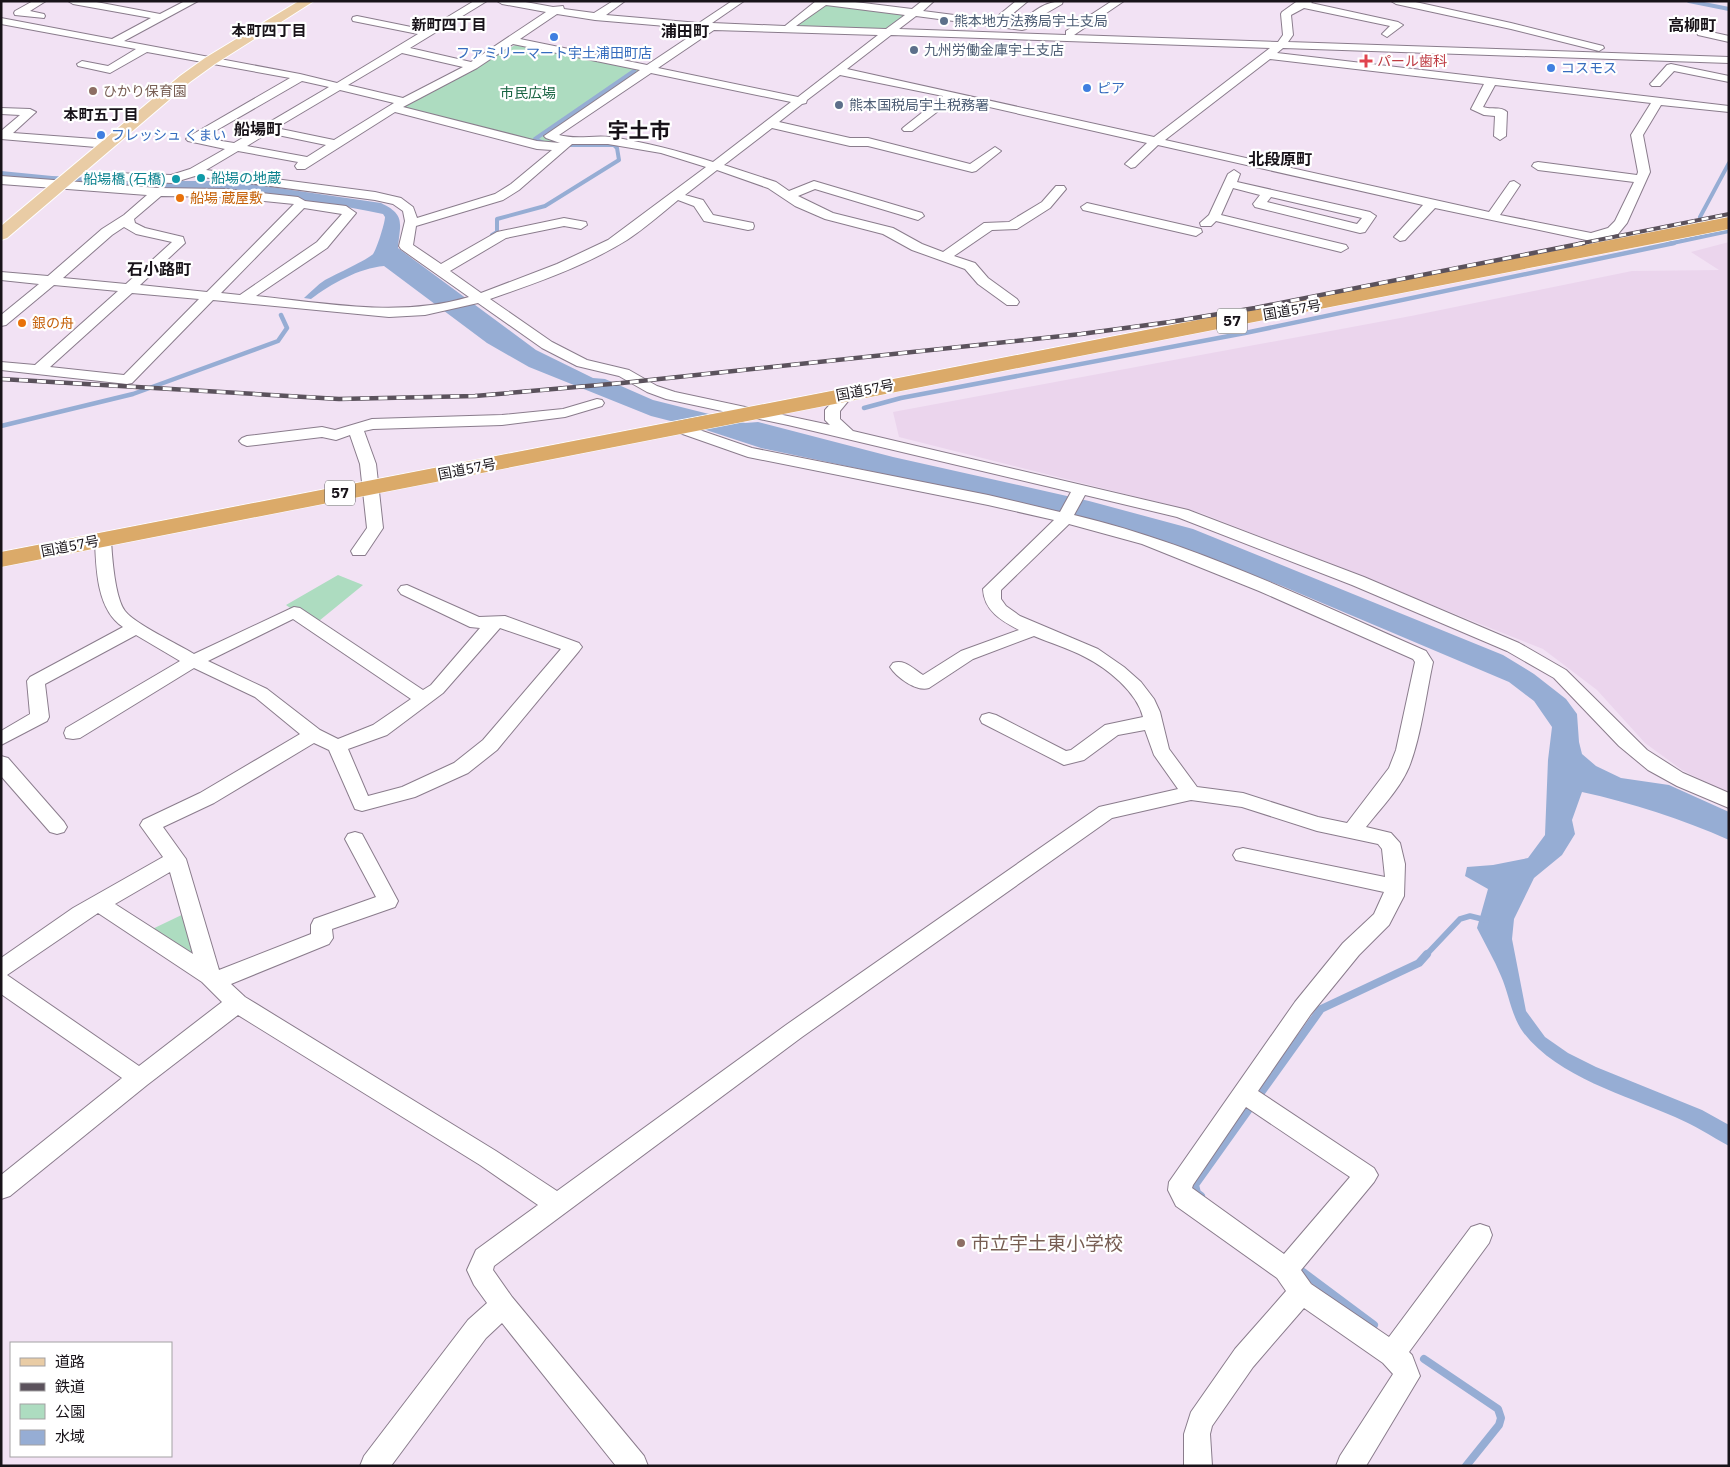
<svg xmlns="http://www.w3.org/2000/svg" width="1730" height="1467" font-family="'IBM Plex Sans','Noto Sans JP',sans-serif">
  <style>
    .built { fill: #ebd5ed }
    .green { fill: #addcc0 }
    .water { fill: #96add4 }
    .lines { fill: none; stroke-linecap: round; stroke-linejoin: round }
    .stream-far3 { stroke: #96add4; stroke-width: 4 }
    .stream-far2 { stroke: #96add4; stroke-width: 4.5 }
    .stream-far1 { stroke: #96add4; stroke-width: 5.5 }
    .stream { stroke: #96add4; stroke-width: 8 }
    .minor-casing { stroke: #8a7c8c; stroke-width: 2 }
    .major-casing { stroke: #fff; stroke-width: 2 }
    .highway-casing { stroke: #fff; stroke-width: 1 }
    .minor { fill: #fff; fill-rule: evenodd }
    .major { fill: #e9cca5; fill-rule: evenodd }
    .highway { fill: #dbaa69; fill-rule: evenodd }
    .rail-far1-casing { stroke: #5b525c; stroke-width: 4 }
    .rail-casing { stroke: #5b525c; stroke-width: 4.5 }
    .rail-far1 { stroke: #fff; stroke-width: 2.5; stroke-dasharray: 7; stroke-linecap: butt }
    .rail { stroke: #fff; stroke-width: 3; stroke-dasharray: 9; stroke-linecap: butt }
    .service-dot { fill: #5c6f8a; stroke: #fff; stroke-width: 2 }
    .shop-dot { fill: #3f7fe0; stroke: #fff; stroke-width: 2 }
    .health-dot { fill: #e0444e; stroke: #fff; stroke-width: 2 }
    .education-dot { fill: #8d6e63; stroke: #fff; stroke-width: 2 }
    .culture-dot { fill: #0f9aa8; stroke: #fff; stroke-width: 2 }
    .food-dot { fill: #e8710a; stroke: #fff; stroke-width: 2 }
    .labels { text-anchor: middle; stroke-width: 4.5; stroke-linejoin: round; paint-order: stroke }
    .far-service-label { font-size: 14px; fill: #4e5e75; stroke: #fff; text-anchor: start }
    .far-shop-label { font-size: 14px; fill: #366cbe; stroke: #fff; text-anchor: start }
    .far-health-label { font-size: 14px; fill: #be3a42; stroke: #fff; text-anchor: start }
    .far-education-label { font-size: 14px; fill: #785e54; stroke: #fff; text-anchor: start }
    .far-park-label { font-size: 14px; fill: #176341; stroke: #fff }
    .far-culture-label { font-size: 14px; fill: #0d838f; stroke: #fff; text-anchor: start }
    .far-food-label { font-size: 14px; fill: #c56008; stroke: #fff; text-anchor: start }
    .far-street-label { font-size: 14px; fill: #181319; stroke: #fff }
    .far-neighbourhood-label { font-size: 15px; font-weight: bold; fill: #181319; stroke: #fff }
    .shield { fill: #fff; stroke: #5d5a5e; stroke-width: 1 }
    .shield-label { font-size: 15px; font-weight: bold; fill: #181319 }
    .far-quarter-label { font-size: 16px; font-weight: bold; fill: #181319; stroke: #fff }
    .near-education-label { font-size: 19px; fill: #785e54; stroke: #fff; text-anchor: start }
    .far-town-label { font-size: 21px; font-weight: bold; fill: #181319; stroke: #fff }
  </style>
  <rect width="100%" height="100%" fill="#f2e2f4"/>
  <path class="built" d="M1729 242V794L1682 770 1645 743 1597 690 1543 649 1201 513 899 437 893 412 1411 316 1632 271 1719 270 1691 252Z"/>
  <path class="green" d="M824 2 915 13 890 32 788 29Z
    M517 44 642 70 548 136 558 141 559 143 552 145 401 108Z
    M338 575 363 585 314 625 286 605Z
    M192 910 210 976 144 933Z"/>
  <path class="water" d="M1 171 52 176 164 181H230L381 203C406 215 400 223 398 248L536 350 593 378 605 379 653 400 745 423 758 422 893 457 1089 501 1193 529 1503 655 1534 674 1566 699 1577 714 1579 742 1582 754 1596 766 1621 778 1669 785 1729 812V840C1682 819 1632 803 1582 792L1572 820 1575 834 1562 855 1534 878 1514 919 1512 939 1526 1011 1545 1037 1568 1053 1596 1067 1702 1110 1729 1125V1146C1711 1136 1694 1125 1675 1117 1625 1095 1557 1077 1523 1032 1511 1015 1509 994 1501 976 1494 959 1485 944 1477 928L1488 889 1465 876 1467 867 1493 865 1528 858 1545 835 1548 760 1552 727 1534 701 1509 682 1282 586 1161 540 1109 524 1045 508 761 448 706 430 651 416 529 367 487 343 384 266C359 268 331 284 311 299L304 298C311 292 317 285 325 280 334 275 369 259 373 254 376 251 385 223 385 217L383 214C309 198 233 191 158 188L149 189 1 178Z"/>
  <g class="lines">
    <path class="stream-far3" d="M1689 1 1729 9
      M544 143 535 139 634 71
      M1700 217 1729 163
      M492 235 497 232V219L545 206 619 160 617 148 614 145H569
      M1668 244 1729 231"/>
    <path class="stream-far2" d="M864 408 901 398 1245 333 1674 243
      M1 426 133 394 278 341 287 328 281 315"/>
    <path class="stream-far1" d="M1426 955 1460 919 1470 916 1486 920"/>
    <path class="stream" d="M1260 1094 1321 1009 1419 963 1427 954
      M1201 1196 1197 1193 1195 1185 1252 1105
      M1303 1272 1374 1325
      M1424 1359 1498 1409 1501 1418 1499 1425 1466 1466"/>
    <g class="minor-casing">
      <path id="minor" d="M33 1H46L30 11 44 14 45 16 44 18 15 15 14 13 15 11Z
        M68 1H91L160 14 185 1H198L124 41 300 74 337 83 418 34 353 21 352 19 353 17 357 16 426 30 474 1H487L410 48 471 62 546 12 502 4 497 1H520L553 7 563 6 564 9 594 13 613 1H625L606 15 699 23 732 1H744L712 23 785 26 816 1H847L912 9 922 1H934L923 11 993 20 1016 1H1028L1004 21 1020 24C1031 12 1046 1 1063 1L1062 4 1036 19 1026 29 1022 30 916 16 899 29 1066 35V31L1112 1H1124L1074 35 1278 42 1283 35 1281 14 1282 12 1296 2 1313 1 1311 3 1398 22 1403 25 1387 37 1382 34 1390 26 1304 8 1291 15 1293 35 1288 42 1729 57V63L1283 48 1277 53 1729 106V112L1661 105 1643 135 1650 172 1627 223 1618 234 1591 241 1435 208 1405 240 1400 241 1394 237 1423 205 1158 145 1135 167 1131 168 1125 164 1147 143 954 99 912 131H904L902 129 904 127 943 96 840 75 807 100 806 103 802 104 779 122 850 138H868L970 164 995 147 1001 151 976 171 972 172 868 146H850L772 128 724 165 776 182 789 191 814 181 922 213 924 216 918 220 815 189 798 196 833 213 893 228 922 244 943 252 984 223 1009 222 1042 202 1056 186H1064L1066 189 1050 208 1017 229 992 230 954 256 975 263 988 278 1017 299 1019 302 1017 305H1007L978 284 965 269 912 250 883 234 825 219 795 206 768 188 717 170 685 195 703 200 713 215 753 223 754 226 753 229 748 230 704 221 694 206 678 200C661 214 645 228 627 240 585 266 536 283 490 299L552 342 587 360 629 370 657 386 675 392 830 425 825 420V410L842 391H852L854 394 840 411V419L853 431 1188 510 1364 577 1519 643 1566 670 1647 750 1683 773 1729 793V808L1677 786 1648 770 1619 746 1554 678 1507 651 1352 585 1177 517 1085 495 1074 515C1196 544 1312 601 1426 651L1433 662C1426 694 1421 737 1409 767 1399 790 1381 808 1366 827L1391 833 1400 843 1405 864 1404 896 1389 925 1359 955 1311 1014 1258 1091 1374 1168 1378 1175 1374 1182 1301 1270 1311 1284 1389 1337 1471 1227 1480 1224 1489 1227 1492 1235 1489 1243 1409 1352 1412 1355 1420 1376 1366 1466H1336L1340 1456 1393 1374 1383 1363 1304 1308 1253 1367 1212 1426 1210 1434 1212 1466H1184V1434L1191 1412 1235 1349 1286 1291 1277 1278 1176 1206 1168 1190 1169 1182 1295 1002 1343 943 1374 914 1384 892 1236 860 1233 855 1236 850 1243 848 1385 877 1382 849 1378 844 1317 831 1242 807 1191 800 1112 818 802 1037 494 1266 493 1270 512 1297 644 1456 648 1466H616L502 1323 486 1338 391 1466H360L364 1456 468 1320 487 1303 474 1285 467 1270 476 1250 538 1205 480 1165 238 1015 147 1085 10 1196 1 1199V1175L122 1078 1 994V958L73 908 163 857 140 825 143 820 200 793 300 734 255 697 194 668 80 738 73 739 66 738 64 733 66 728 180 661 136 635 45 684 49 717 47 721 1 745V731L30 714 27 681 30 677 123 627C97 610 96 569 95 540L97 537H109L111 540C112 557 115 598 125 611 135 624 178 644 194 654L294 607 300 608 423 690 431 685 480 628 470 627 401 594 398 590 401 586 407 585 479 617 505 616 579 643 582 647 579 651 497 750 468 773 415 797 362 811 355 809 329 750 314 743 214 803 163 827 186 859 219 970 311 934V925L314 919 376 897 345 839 348 834 355 832 362 834 398 901 395 907 332 929 333 938 329 944 231 984 245 997 496 1151 557 1191 786 1025 1099 807 1178 789 1154 755 1145 730 1118 735 1084 760 1064 765 982 723 980 719 982 715 989 713 996 715 1066 751 1071 750 1105 725 1143 717C1137 692 1107 668 1085 657 1068 648 1050 643 1034 636L973 659 929 688C917 692 897 678 890 667L893 663C905 659 913 669 923 675L961 651 1019 630C1002 621 984 611 983 589L1054 520 988 505 748 457 674 431 671 428 674 425 679 423 752 448 988 495 1060 512 1071 492 788 425 666 399 647 392 619 376 577 366 542 348 478 303 425 315 389 317 213 300 132 383 127 384 1 370V362L35 365 118 291 54 285 6 325 1 326V315L39 284 1 280V272L48 276 102 229 124 215 147 195 1 184V176L158 188 225 189 298 197 305 201 346 206 356 213 327 248 256 296C327 303 399 318 469 297L401 249 399 246 405 221 403 211 393 204 375 200 195 176 172 183 110 180 108 177 114 173 171 175 190 169 225 149 188 141 186 139 188 137 290 78 147 52 110 73 78 66 77 64 82 61 108 66 136 49 1 24V18L112 39 151 18 73 4ZM826 5 905 15 886 29 796 26ZM557 14 595 20 701 29 647 65 520 39ZM714 30 878 35 798 97 658 68ZM891 35 1270 48 1154 137 847 69ZM513 44 640 70 544 136 546 138 560 143 537 141 403 107 477 68ZM402 53 463 67 403 98 348 85ZM1270 59 1484 84 1471 109 1484 115 1495 116 1494 136 1500 140 1506 136 1507 112C1501 106 1491 110 1483 107L1495 85 1651 103 1631 135 1638 172 1637 175 1538 162 1534 163 1532 166 1538 170 1634 182 1615 221 1608 228 1591 233 1500 215 1520 185 1514 181 1510 182 1489 212 1165 140ZM651 73 791 102 713 162C679 151 645 142 610 137 593 135 576 140 559 135ZM302 81 329 87 234 143 203 138ZM340 90 394 103 334 140 276 128ZM395 112 537 149 552 150 511 184 495 194 417 218 413 207 401 198 375 192 206 170 238 151 298 162 295 166 297 169H305ZM268 133 326 145 307 157 247 146ZM572 144H608L661 153 706 167 608 240 557 264 481 293 450 271 506 238 564 226 581 229 587 225 586 222 564 218 497 232 441 264 413 245 416 226 503 200 519 190ZM161 196 225 197 294 204 207 292 140 285 185 243 183 237 145 228 135 223 134 219ZM304 208 342 214 317 242 240 295 221 293ZM124 227 136 234 172 242 126 284 63 278 112 235ZM132 293 199 299 124 375 50 367ZM1069 524 1142 544 1259 591 1413 659 1415 662 1396 750 1389 768 1347 823 1318 817 1243 793 1197 787 1169 749 1160 712 1154 699 1141 682 1124 667 1098 649 1020 616 1006 606 1001 599V590ZM293 619 411 699 373 725 338 739 320 730 267 689 208 661ZM500 628 561 649 483 740 454 763 402 787 368 796 348 749 387 735 443 693ZM170 872 193 954 115 904ZM98 913 202 982 222 1002 139 1066 7 975ZM1246 1107 1350 1177 1284 1254 1192 1188 1193 1185Z
        M1391 1H1411L1511 23 1603 46 1604 48 1599 51 1511 29 1396 4Z
        M1702 30 1729 36V42L1698 35 1697 33 1698 31Z
        M1671 64 1729 76V82L1674 71 1660 86H1652L1650 84 1652 82 1667 65Z
        M1 108 30 109 36 112 13 133 108 140 114 144 108 148 1 139V131L20 115 1 114Z
        M1234 170 1240 174 1237 182 1370 212 1376 216 1365 232 1360 233 1255 207 1253 204 1260 195 1233 188 1221 215 1346 245 1348 248 1341 252 1216 221 1211 226H1201L1200 223 1209 215 1228 174ZM1271 197 1362 218 1357 224 1267 202Z
        M1087 203 1201 229 1202 232 1196 236 1083 210 1081 207Z
        M597 399 602 400 604 403 602 406 565 417 502 425 373 429 364 431 376 464 383 528 365 555H353L351 551 367 528 360 464 350 435 336 440 322 437 247 446 242 444 239 441 242 438 247 436 322 427 335 430 372 419 502 415 563 409Z
        M1 756 8 758 64 822 67 827 64 832 57 834 50 832 1 776Z"/>
    </g>
    <g class="major-casing">
      <path id="major" d="M299 1H314L215 64 190 82 7 238 1 240V226L180 76 205 58Z"/>
    </g>
    <g class="highway-casing">
      <path id="highway" d="M1729 217V229L1 567V552Z"/>
    </g>
    <use href="#minor" class="minor"/>
    <use href="#major" class="major"/>
    <use href="#highway" class="highway"/>
    <g class="rail-far1-casing">
      <path id="rail-far1" d="M1578 244 1729 214"/>
    </g>
    <g class="rail-casing">
      <path id="rail" d="M1 379 339 399 475 396 622 383 1081 334 1170 322 1255 308 1584 243"/>
    </g>
    <use href="#rail-far1" class="rail-far1"/>
    <use href="#rail" class="rail"/>
  </g>
  <g class="service-dot">
    <circle cx="944" cy="21" r="5"/>
    <circle cx="914" cy="50" r="5"/>
    <circle cx="839" cy="105" r="5"/>
  </g>
  <g class="shop-dot">
    <circle cx="554" cy="37" r="5"/>
    <circle cx="1551" cy="68" r="5"/>
    <circle cx="1087" cy="88" r="5"/>
    <circle cx="101" cy="135" r="5"/>
  </g>
  <path class="health-dot" d="M1363.5 53.5h5v5h5v5h-5v5h-5v-5h-5v-5h5z"/>
  <g class="education-dot">
    <circle cx="93" cy="91" r="5"/>
    <circle cx="961" cy="1243" r="5"/>
  </g>
  <g class="culture-dot">
    <circle cx="201" cy="178" r="5"/>
    <circle cx="176" cy="179" r="5"/>
  </g>
  <g class="food-dot">
    <circle cx="180" cy="198" r="5"/>
    <circle cx="22" cy="323" r="5"/>
  </g>
  <g class="labels">
    <g class="far-service-label">
      <text x="954" y="26">熊本地方法務局宇土支局</text>
      <text x="924" y="55">九州労働金庫宇土支店</text>
      <text x="849" y="110">熊本国税局宇土税務署</text>
    </g>
    <g class="far-shop-label">
      <text x="554" y="58" text-anchor="middle">ファミリーマート宇土浦田町店</text>
      <text x="1561" y="73">コスモス</text>
      <text x="1097" y="93">ピア</text>
      <text x="111" y="140">フレッシュ くまい</text>
    </g>
    <g class="far-health-label">
      <text x="1377" y="66">パール歯科</text>
    </g>
    <g class="far-education-label">
      <text x="103" y="96">ひかり保育園</text>
    </g>
    <g class="far-park-label">
      <text x="528" y="98">市民広場</text>
    </g>
    <g class="far-culture-label">
      <text x="211" y="183">船場の地蔵</text>
      <text x="166" y="184" text-anchor="end">船場橋 (石橋)</text>
    </g>
    <g class="far-food-label">
      <text x="190" y="203">船場 蔵屋敷</text>
      <text x="32" y="328">銀の舟</text>
    </g>
    <g class="far-street-label">
      <text transform="translate(1292 310) rotate(-10)" y="5">国道57号</text>
      <text transform="translate(865 390) rotate(-11)" y="5">国道57号</text>
      <text transform="translate(467 469) rotate(-11)" y="5">国道57号</text>
      <text transform="translate(70 546) rotate(-11)" y="5">国道57号</text>
    </g>
    <g class="far-neighbourhood-label">
      <text x="449" y="30">新町四丁目</text>
      <text x="269" y="36">本町四丁目</text>
      <text x="101" y="120">本町五丁目</text>
    </g>
    <g class="shield">
      <rect x="1217" y="308.5" width="30" height="25" rx="4"/>
      <rect x="325" y="480.5" width="30" height="25" rx="4"/>
    </g>
    <g class="shield-label">
      <text x="1232" y="326">57</text>
      <text x="340" y="498">57</text>
    </g>
    <g class="far-quarter-label">
      <text x="1692" y="31">高柳町</text>
      <text x="685" y="37">浦田町</text>
      <text x="258" y="135">船場町</text>
      <text x="1280" y="165">北段原町</text>
      <text x="159" y="275">石小路町</text>
    </g>
    <g class="near-education-label">
      <text x="971" y="1250">市立宇土東小学校</text>
    </g>
    <g class="far-town-label">
      <text x="639" y="138">宇土市</text>
    </g>
  </g>
  <rect width="1730" height="1467" fill="none" stroke="#181319" stroke-width="5"/>
  <rect x="10" y="1342" width="162" height="115" fill="#ffffff" stroke="#a3a1a3"/>
  <rect x="20" y="1358" width="25" height="8" fill="#e9cca5" stroke="#a3a1a3"/>
  <text x="55" y="1367" font-size="15" fill="#181319">道路</text>
  <rect x="20" y="1383" width="25" height="8" fill="#5b525c" stroke="#a3a1a3"/>
  <text x="55" y="1392" font-size="15" fill="#181319">鉄道</text>
  <rect x="20" y="1404" width="25" height="15" fill="#addcc0" stroke="#a3a1a3"/>
  <text x="55" y="1417" font-size="15" fill="#181319">公園</text>
  <rect x="20" y="1430" width="25" height="15" fill="#96add4" stroke="#a3a1a3"/>
  <text x="55" y="1442" font-size="15" fill="#181319">水域</text>
</svg>
